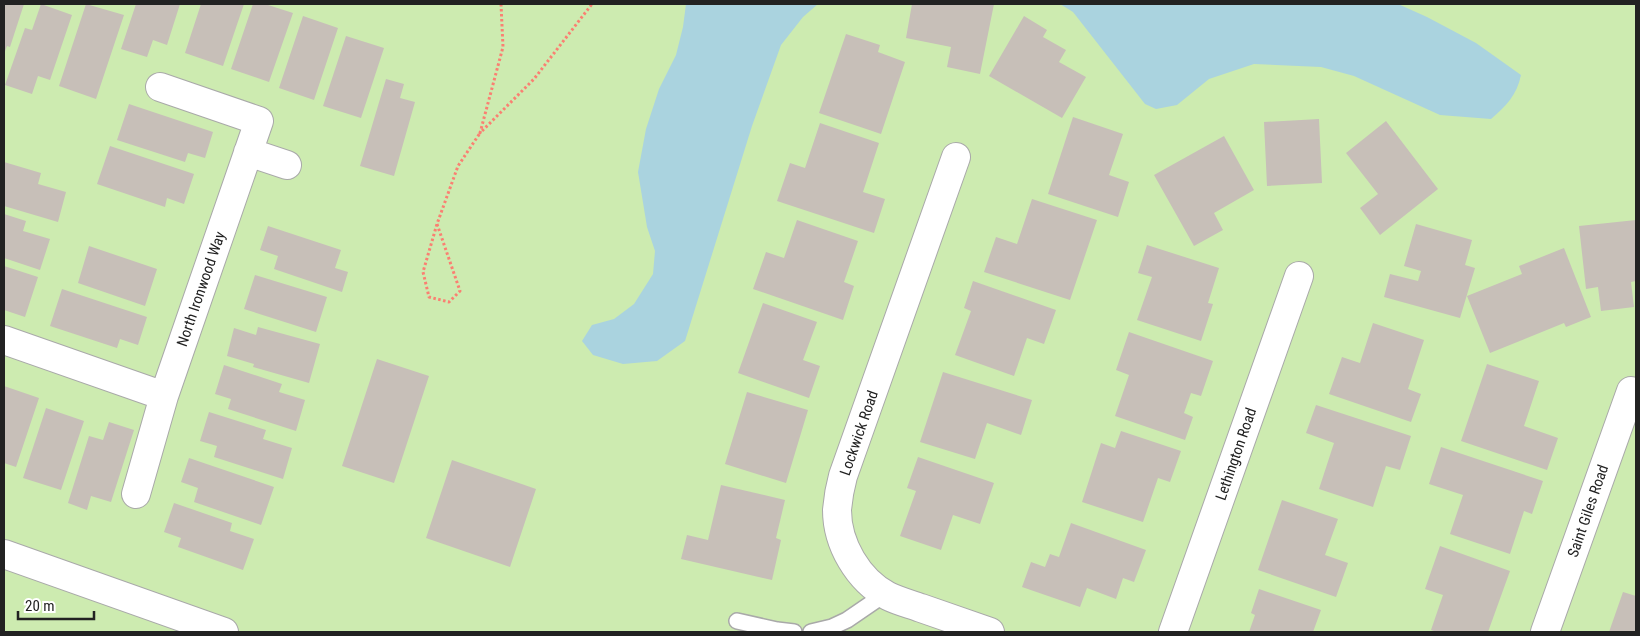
<svg xmlns="http://www.w3.org/2000/svg" width="1640" height="636" font-family="'Roboto Condensed',sans-serif">
  <style>
    .grass { fill: #cdebb0 }
    .water { fill: #aad3df }
    .building { fill: #c7bfb8 }
    .lines { fill: none; stroke-linecap: round; stroke-linejoin: round }
    .service-casing { stroke: #a9a9a9; stroke-width: 18 }
    .minor-casing { stroke: #a9a9a9; stroke-width: 30 }
    .path { stroke: #fa8072; stroke-width: 3; stroke-dasharray: 2.5 2.5; stroke-linecap: butt }
    .service { stroke: #fff; stroke-width: 15 }
    .minor { stroke: #fff; stroke-width: 28 }
    .labels { text-anchor: middle; stroke-width: 5; stroke-linejoin: round; paint-order: stroke }
    .street-label { font-size: 15px; fill: #222; stroke: #fff }
  </style>
  <rect width="100%" height="100%" fill="#f2efe9"/>
  <path class="grass" d="M4 4H1636V632H4Z"/>
  <path class="water" d="M686 4H818L803 17 781 45 752 126 685 341 657 361 623 364 593 355 582 341 592 325 614 319 634 304 653 274 655 251 647 227 638 172 646 129 659 89 676 55 683 27Z
    M1060 4H1398L1427 17 1476 43 1521 75C1517 95 1506 106 1491 119L1440 115 1354 76 1321 67 1254 64 1209 79 1177 105 1156 109 1145 104 1073 12Z"/>
  <path class="building" d="M4 4H24L10 47 7 46 4 54Z
    M41 4 72 15 50 80 38 76 32 94 5 85 25 28 32 30Z
    M86 4 124 15 96 99 59 86Z
    M136 4H180L167 45 153 40 147 57 121 49Z
    M201 4H244L223 66 185 53Z
    M253 4H265L293 13 269 82 231 69Z
    M912 4H994L980 74 947 67 951 47 906 38Z
    M303 16 338 28 314 100 279 88Z
    M1024 16 1047 30 1043 37 1066 50 1059 62 1086 77 1062 118 989 76Z
    M846 34 880 45 878 52 905 62 881 134 819 113Z
    M346 36 384 48 361 118 323 106Z
    M386 79 404 84 400 98 415 102 394 176 360 166Z
    M129 104 213 132 205 158 188 153 185 162 117 140Z
    M1073 117 1123 134 1109 175 1129 182 1118 217 1048 194Z
    M1319 119 1322 183 1267 186 1264 122Z
    M1386 121 1438 189 1380 235 1360 208 1378 194 1346 153Z
    M820 123 879 143 863 192 885 199 874 233 777 201 790 163 805 168Z
    M1224 136 1254 190 1214 213 1223 230 1194 246 1154 175Z
    M110 146 194 174 184 204 167 198 165 207 97 184Z
    M4 162 41 173 38 184 66 192 58 222 4 206Z
    M1032 199 1097 220 1070 300 984 272 996 237 1017 244Z
    M4 214 26 221 23 231 50 239 40 270 4 258Z
    M797 220 858 241 844 282 854 286 843 320 753 289 766 252 784 258Z
    M1636 220V281L1631 282 1634 307 1601 311 1598 287 1586 289 1579 226Z
    M1416 224 1472 240 1465 265 1475 268 1460 318 1384 297 1390 274 1418 281 1421 271 1404 266Z
    M268 226 341 250 335 268 348 272 342 292 274 269 278 256 260 250Z
    M1147 245 1219 268 1208 303 1213 304 1201 341 1137 320 1152 277 1138 273Z
    M89 246 157 269 145 306 78 283Z
    M1564 248 1591 317 1566 327 1564 323 1490 353 1467 296 1522 274 1519 266Z
    M4 266 38 277 25 317 4 310Z
    M255 275 327 297 316 332 244 309Z
    M973 281 1056 310 1044 344 1027 338 1014 376 955 355 971 311 964 308Z
    M62 289 147 317 138 345 120 339 117 348 50 326Z
    M763 303 817 322 803 360 820 366 809 398 738 373Z
    M1373 323 1424 340 1408 389 1421 394 1411 422 1329 394 1342 357 1360 363Z
    M258 327 320 344 309 383 253 367 254 364 227 356 234 328 256 335Z
    M1129 332 1213 361 1201 396 1191 393 1184 413 1193 417 1185 440 1115 416 1129 375 1116 370Z
    M377 359 429 376 394 483 342 466Z
    M1487 364 1539 381 1524 426 1558 438 1547 470 1461 441Z
    M224 365 282 384 279 392 305 400 296 431 228 409 231 399 215 394Z
    M943 372 1032 400 1021 435 987 423 975 459 920 442Z
    M4 386 39 398 16 467 4 463Z
    M747 392 808 410 786 483 725 464Z
    M1316 405 1411 436 1400 470 1386 466 1373 507 1319 489 1334 443 1306 433Z
    M46 408 84 421 61 490 23 478Z
    M209 412 266 430 263 439 292 448 283 479 214 457 217 446 200 441Z
    M109 422 134 430 111 502 91 496 87 510 68 503 89 436 103 440Z
    M1121 431 1181 451 1170 482 1158 478 1143 522 1082 502 1101 443 1115 448Z
    M1441 447 1543 481 1532 514 1524 511 1510 554 1450 534 1463 495 1429 484Z
    M918 457 994 483 980 524 953 515 941 550 900 536 916 491 907 488Z
    M189 458 274 487 261 525 194 502 198 488 181 482Z
    M452 460 536 489 510 567 426 538Z
    M721 485 785 500 776 538 781 540 772 580 681 559 687 535 708 540Z
    M1282 500 1338 519 1325 555 1348 563 1336 597 1258 570Z
    M174 503 232 523 230 531 254 539 243 570 178 547 181 538 164 532Z
    M1071 523 1146 550 1134 582 1123 578 1116 599 1087 588 1080 607 1022 587 1031 562 1045 567 1050 554 1059 557Z
    M1440 546 1510 571 1488 632H1437L1431 630 1443 595 1425 589Z
    M1259 589 1321 610 1313 632H1249L1255 615 1251 613Z
    M1623 592 1636 596V632H1609Z"/>
  <g class="lines">
    <g class="service-casing">
      <path id="service" d="M737 621 777 630 794 632
        M811 632 832 627 847 620 885 594"/>
    </g>
    <g class="minor-casing">
      <path id="minor" d="M248 152 287 165
        M956 157 843 476C840 487 838 498 837 510 837 544 858 580 888 596 898 601 910 604 921 608 944 616 967 624 990 632
        M4 340 164 396
        M136 494 164 396 259 121 160 87
        M4 554 224 632
        M1173 632 1299 276
        M1545 632 1631 391"/>
    </g>
    <path class="path" d="M501 4 503 47 480 133 534 79 592 4
      M437 224 460 291 449 302 429 297 423 272 437 224 458 166 480 133"/>
    <use href="#service" class="service"/>
    <use href="#minor" class="minor"/>
  </g>
  <g class="labels">
    <g class="street-label">
      <text transform="translate(201 289) rotate(-71)" y="5">North Ironwood Way</text>
      <text transform="translate(859 433) rotate(-71)" y="5">Lockwick Road</text>
      <text transform="translate(1236 454) rotate(-71)" y="5">Lethington Road</text>
      <text transform="translate(1588 511) rotate(-71)" y="5">Saint Giles Road</text>
    </g>
  </g>
  <rect width="1640" height="636" fill="none" stroke="#222222" stroke-width="10"/>
  <path d="M18 611v8h76v-8" fill="none" stroke="#222222" stroke-width="2.5"/>
  <text x="25" y="611" font-size="15" fill="#222222" stroke="#ffffff" stroke-width="4" paint-order="stroke">20 m</text>
</svg>
